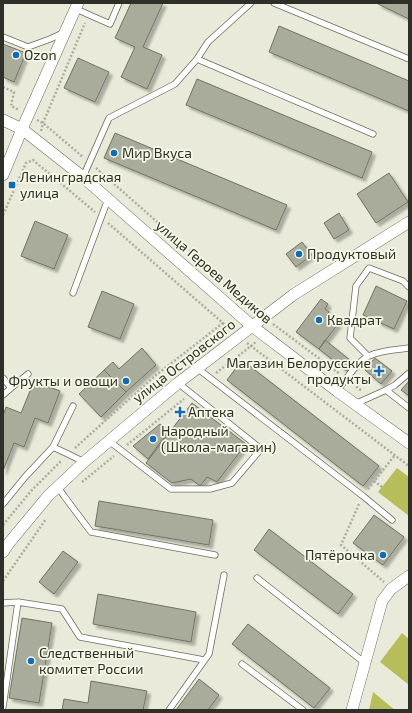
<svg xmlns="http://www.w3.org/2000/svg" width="412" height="713" font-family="'Exo 2',sans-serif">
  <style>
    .green { fill: #b8bd5c }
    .building { fill: #aaac9b; stroke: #707262; filter: url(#shadow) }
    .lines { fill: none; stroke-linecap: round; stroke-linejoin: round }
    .service-casing { stroke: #6c6d5e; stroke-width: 7 }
    .minor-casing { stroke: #6c6d5e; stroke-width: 12 }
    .path { stroke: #acada0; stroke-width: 2.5; stroke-dasharray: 2 2; stroke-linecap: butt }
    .service { stroke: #fff; stroke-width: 5.5 }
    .minor { stroke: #fff; stroke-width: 11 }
    .poi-dot { fill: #106ab7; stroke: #f6f8e6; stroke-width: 1.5 }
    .labels { text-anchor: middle; stroke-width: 3.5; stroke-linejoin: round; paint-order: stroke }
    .poi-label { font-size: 14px; fill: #2e2f28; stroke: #f6f8e6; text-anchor: start }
    .street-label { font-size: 14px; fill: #2e2f28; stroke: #f6f8e6 }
  </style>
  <defs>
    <filter id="shadow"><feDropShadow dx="3.5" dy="3.5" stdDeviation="1" flood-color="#0004"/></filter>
  </defs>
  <rect width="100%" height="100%" fill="#e9ead9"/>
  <path class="green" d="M397 468 409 477V516L378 492Z
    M402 633 409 639V685L380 662Z
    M373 692 395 710H369Z"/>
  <path class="building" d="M131 3H163L143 47 162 55 147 89 121 77 135 47 115 38Z
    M378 3H409V19L378 4Z
    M279 26 409 81V111L269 52Z
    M3 44 26 53 14 82 3 77Z
    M78 58 109 72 95 102 64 88Z
    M197 79 372 152 362 178 186 105Z
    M115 133 287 205 276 230 104 158Z
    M389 173 408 202 376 223 357 194Z
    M339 213 349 230 334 239 324 223Z
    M35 221 68 235 54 269 21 256Z
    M302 242 312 255 296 267 286 254Z
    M376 286 407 301 394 329 363 315Z
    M102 291 134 304 120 339 88 327Z
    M321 299 328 304 325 309 329 312 326 315 338 324 319 349 296 332Z
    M325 340 355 364 348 372 319 349Z
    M142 348 156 365 126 392 104 370 113 362 119 369Z
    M375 358 392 371 381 384 365 370Z
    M242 360 379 466 363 486 227 380Z
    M104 370 126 392 101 417 79 394Z
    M34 381 60 391 48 423 35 418 24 447 14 443 3 471V416L6 407 21 413Z
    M409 381V396L401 390Z
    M192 403 246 444 217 482 207 477 200 486 191 479 172 483 146 463Z
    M160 424 169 431 148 459 133 446Z
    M99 501 213 520 209 545 95 526Z
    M374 515 404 537 383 565 353 543Z
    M269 529 353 594 338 614 254 550Z
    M63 551 78 562 54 594 39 582Z
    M98 594 196 612 191 642 93 624Z
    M22 618 52 623 39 703 9 698Z
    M248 624 330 688 314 708 232 644Z
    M199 679 219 695 208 710H176Z
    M91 681 147 691 143 710H62L64 699 88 703Z"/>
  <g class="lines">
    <g class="service-casing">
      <path id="service" d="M274 3 409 59
        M76 9 110 24 119 3
        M3 37 28 47 50 39 63 33
        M197 59 373 134
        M83 177 109 118 175 84 197 59 208 42 251 3
        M73 293 108 199
        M368 356 350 338 356 286 369 268 403 281 409 287
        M197 368 363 496 392 520
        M3 378 11 388
        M386 390 409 408
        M337 391C345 381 358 360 369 356 381 350 396 350 409 348
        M3 395 11 388 28 374
        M355 404 386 390 395 385 409 373
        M109 441 171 489H210L232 483 261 449 178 383
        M53 447 73 406
        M58 487 64 496 91 532 215 555
        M3 504 25 477 53 447 68 454 84 462
        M257 578 365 663
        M18 602 62 609 80 637 204 660
        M3 603 18 602 3 707
        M242 664 303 710
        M169 710 209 654 224 575"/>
    </g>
    <g class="minor-casing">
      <path id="minor" d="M3 120 22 129 83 177 252 326 337 391 409 443
        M3 175 22 129 78 3
        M3 552 9 543 48 496 84 462 178 383 293 295 409 222
        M352 710 382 601 391 589 409 576"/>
    </g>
    <path class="path" d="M3 87 14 92 11 106 19 110
      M37 120 43 123 83 157
      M41 131 43 123 85 23
      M96 168 256 309
      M3 215 26 163 33 160 95 212
      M108 223 231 330
      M273 324 340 374
      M247 343 409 466
      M216 373 251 346 256 342
      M353 384 362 391
      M127 445 184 399
      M75 448 156 375 223 323
      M374 481 382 487
      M82 482 114 456
      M368 489 395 455
      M359 504 341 545 384 582
      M3 525 31 491 61 461
      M3 581 46 519"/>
    <use href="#service" class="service"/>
    <use href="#minor" class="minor"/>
  </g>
  <g class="poi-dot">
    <circle cx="16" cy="55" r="4"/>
    <circle cx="114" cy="153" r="4"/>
    <rect x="8" y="181" width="8" height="8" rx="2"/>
    <circle cx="299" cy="254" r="4"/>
    <circle cx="319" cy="320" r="4"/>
    <path d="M377 365h4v4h4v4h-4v4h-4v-4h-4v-4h4z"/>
    <circle cx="126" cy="381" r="4"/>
    <path d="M178 406h4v4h4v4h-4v4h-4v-4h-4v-4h4z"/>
    <circle cx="153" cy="439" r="4"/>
    <circle cx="383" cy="555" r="4"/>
    <circle cx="31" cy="661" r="4"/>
  </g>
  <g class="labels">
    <g class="poi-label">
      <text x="24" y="60">Ozon</text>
      <text x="122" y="158">Мир Вкуса</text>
      <text x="20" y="182">Ленинградская<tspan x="20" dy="16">улица</tspan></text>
      <text x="307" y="259">Продуктовый</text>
      <text x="327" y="325">Квадрат</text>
      <text x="371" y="368" text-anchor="end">Магазин Белорусские<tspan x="371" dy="16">продукты</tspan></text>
      <text x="118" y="386" text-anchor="end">Фрукты и овощи</text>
      <text x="188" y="417">Аптека</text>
      <text x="161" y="436">Народный<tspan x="161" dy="16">(Школа-магазин)</tspan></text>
      <text x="375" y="560" text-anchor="end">Пятёрочка</text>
      <text x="39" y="658">Следственный<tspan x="39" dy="16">комитет России</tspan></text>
    </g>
    <g class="street-label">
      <text transform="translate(214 272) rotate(41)" y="5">улица Героев Медиков</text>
      <text transform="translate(184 361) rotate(-38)" y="5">улица Островского</text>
    </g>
  </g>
  <rect width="412" height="713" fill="none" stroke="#2e2f28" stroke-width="8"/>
</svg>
